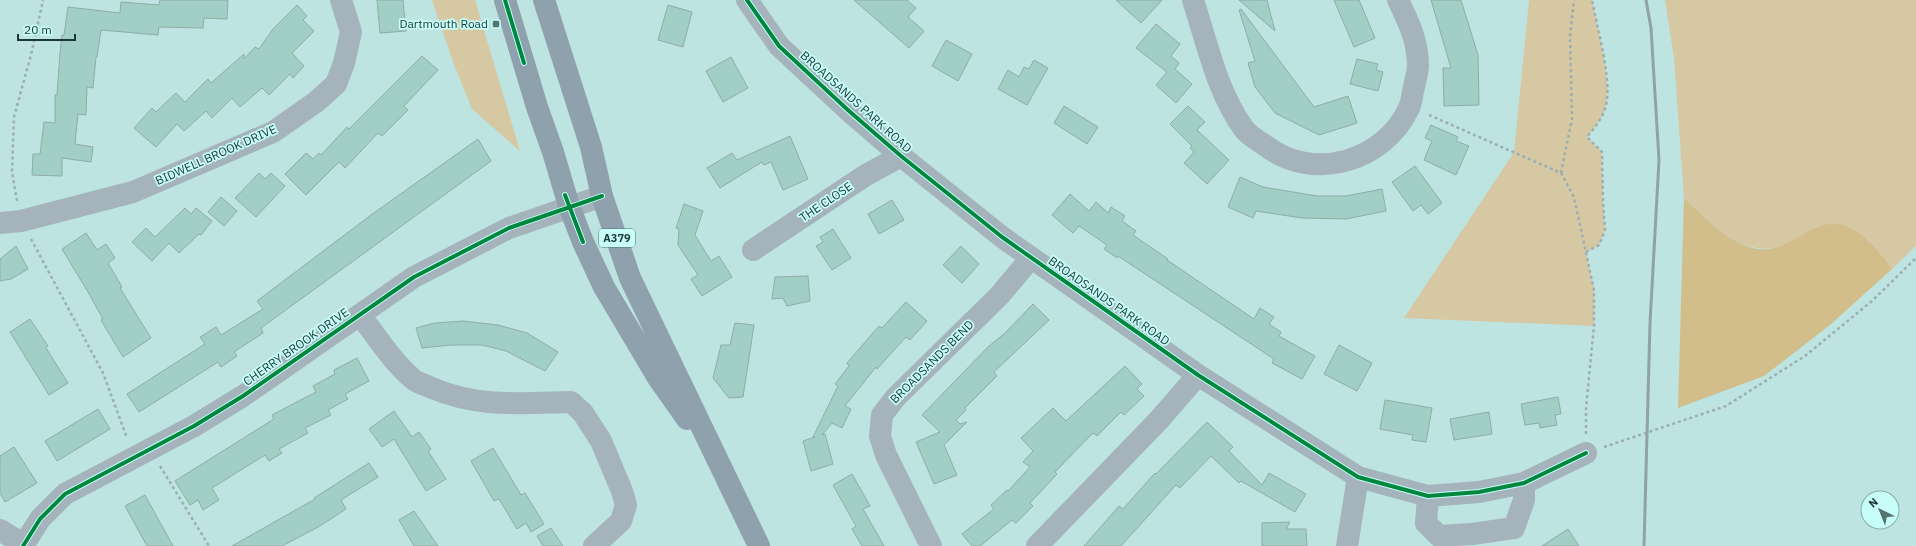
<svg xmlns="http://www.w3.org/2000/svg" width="1916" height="546" font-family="'IBM Plex Sans',sans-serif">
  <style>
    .green { fill: #d6c8a2 }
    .forest { fill: #d2be8a }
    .building { fill: #a2cfc5; stroke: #8faca7 }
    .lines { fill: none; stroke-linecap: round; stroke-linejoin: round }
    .path { stroke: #9caeb3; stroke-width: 2.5; stroke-dasharray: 3 3; stroke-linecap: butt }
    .minor { stroke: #a4b3bc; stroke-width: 22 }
    .major { stroke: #8ea1ad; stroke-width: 22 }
    .rail { stroke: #91a2a7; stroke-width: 3 }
    .cycleway-casing { stroke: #c7fefa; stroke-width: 6 }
    .cycleway { stroke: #00873e; stroke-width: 4 }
    .poi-dot { fill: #547472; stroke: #c7fefa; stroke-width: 1.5 }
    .labels { text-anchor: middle; stroke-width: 3.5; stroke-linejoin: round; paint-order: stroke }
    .shield { fill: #c7fefa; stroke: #4f7371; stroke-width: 1 }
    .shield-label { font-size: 11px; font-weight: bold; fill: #1b3836 }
    .poi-label { font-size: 12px; fill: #1b3836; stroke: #c7fefa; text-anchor: end }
    .street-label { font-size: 12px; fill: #1b3836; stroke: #c7fefa }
  </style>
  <rect width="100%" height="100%" fill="#bde4e1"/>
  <path class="green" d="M432 0H475L520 151 472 109 453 62Z
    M1529 0H1592C1597 27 1610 72 1607 99 1606 114 1596 126 1587 137L1602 152 1603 201 1605 230 1599 245 1586 252 1594 290V326L1404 318 1514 152Z
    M1665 0H1916V246L1892 269 1868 240 1821 226C1808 232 1794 242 1780 246 1742 259 1710 221 1684 198L1674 58Z"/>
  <path class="forest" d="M1684 198C1704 216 1731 246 1759 249 1773 251 1785 244 1797 238 1804 234 1813 228 1821 226 1853 216 1876 248 1892 269L1830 325 1764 376 1678 408Z"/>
  <path class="building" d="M160 0H228L227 19 204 18 203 28 159 27 158 35 101 30 97 57H96L93 88 87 87 86 115 78 114 75 144 93 147 91 162 62 158V176L32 175 33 154H40L44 122 55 123V95H57L60 53 62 35H64L68 7 120 13 121 2 159 5Z
    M377 0H403L406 31 380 33Z
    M854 0H907L916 8 908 17 924 31 909 48Z
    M1116 0H1162L1141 23Z
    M1239 0H1267L1275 31Z
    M1334 0H1359L1375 38 1354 47Z
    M1431 0H1461L1478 55 1479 105 1444 106 1443 68H1451Z
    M297 5 307 16 303 20 314 31 292 53 304 66 293 78 290 74 269 95 262 88 240 107 232 98 212 118 206 111 184 131 177 124 156 147 134 128 152 108 156 112 176 93 185 102 208 79 211 83 244 54V59L255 47 259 49 273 29Z
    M668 5 692 12 683 47 658 40Z
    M1241 9 1314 107 1348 96 1357 123 1319 135 1275 113 1255 87 1248 63 1255 61 1239 10Z
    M1156 24 1180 44 1171 56 1179 63 1175 69 1192 84 1176 103 1156 85 1167 72 1136 48Z
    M946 40 972 54 958 81 932 66Z
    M422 56 438 70 404 106 408 110 382 136 378 133 345 168 339 162 306 195 285 174 306 153 313 159 319 153 321 155 347 127 349 129Z
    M731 57 748 88 723 102 706 71Z
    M1357 59 1378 64 1376 70 1383 72 1378 91 1350 84Z
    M1034 60 1048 68 1027 105 998 89 1008 70 1019 77 1024 67 1029 69Z
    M1064 106 1098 127 1087 144 1054 123Z
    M1188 106 1205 122 1197 130 1229 160 1207 184 1184 163 1194 152 1190 148 1192 146 1170 124Z
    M1431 125 1458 137 1456 141 1469 146 1456 175 1424 160 1432 141 1425 138Z
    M790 136 808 179 783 190 771 162 764 165 762 162 720 188 707 168 732 153 737 160Z
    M478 139 491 161 261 328 263 333 234 352 237 356 221 367 218 362 139 412 127 394 205 344 200 337 216 327 221 335 263 309 257 301 371 215Z
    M1415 166 1442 203 1428 214 1421 205 1413 211 1392 182Z
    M259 173 265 179 271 173 285 186 256 217 235 198Z
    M1240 177 1263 187 1317 196H1346L1382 189 1386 211 1346 219 1302 218 1256 211 1253 218 1228 207Z
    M1070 194 1089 211 1096 202 1108 213 1111 207 1125 216 1122 221 1136 231 1133 235 1168 259 1167 260 1254 319 1260 308 1274 317 1269 324 1281 332 1279 336 1315 356 1302 379 1272 363 1274 359 1118 256 1117 258 1104 249 1107 245 1079 226 1073 233 1052 215Z
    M221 197 237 211 224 226 208 212Z
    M892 200 904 220 879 234 868 214Z
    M684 204 703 211 695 235 711 261 719 256 732 277 702 296 691 279 698 275 678 245 679 229 676 228Z
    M185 208 191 214 196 208 212 221 201 235 199 234 179 253 169 243 152 261 132 242 146 228 155 237Z
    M833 229 851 258 832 270 816 246 823 242 820 237Z
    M86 233 97 250 106 244 115 258 108 263 122 287 120 288 151 338 123 357 101 320 103 319 88 292 62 249Z
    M16 246 28 269 11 279 0 281V259Z
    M961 246 979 264 962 283 943 265Z
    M808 276 810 301 787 306 783 298 772 299 775 277Z
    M906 302 927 321 910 340 906 337 877 369 876 367 845 406 851 409 842 428 832 423 822 435 825 434 833 464 811 471 803 441 815 437H813L838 386 835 384 849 366 847 363 879 326 882 328Z
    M1033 304 1049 320 994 372 997 376 965 408 966 410 956 420 960 424 967 422 944 445 957 475 934 484 916 442 940 432 922 415 989 346 1005 333Z
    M30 319 48 346 46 348 68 383 49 395 10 332Z
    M463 321 498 325 527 333 558 352 545 371 506 351 482 345H451L422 348 416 328 435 323Z
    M735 323 754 325 743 397 729 398 713 378 721 345H730Z
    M1339 345 1372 363 1357 391 1324 374Z
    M357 358 369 381 345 394 348 399 328 410 331 415 305 428 308 433 279 449 282 453 269 461 265 455 212 488 219 500 203 510 198 500 190 505 175 481 274 419 272 415 316 392 313 386 335 374 334 370Z
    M1125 366 1142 384 1137 389 1144 396 1124 415 1121 412 1097 436 1093 433 1055 472 1057 474 1030 503 1033 506 1016 523 1012 520 980 546H972L962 534 994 509 991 505 1007 490 1008 491 1030 467 1023 462 1033 451 1021 438 1053 408 1066 421Z
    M1558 397 1561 414 1555 415 1557 425 1540 428 1539 423 1525 425 1521 404Z
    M1385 400 1432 408 1426 442 1412 440 1413 435 1380 429Z
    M98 409 110 429 57 461 45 441Z
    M394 411 412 437 419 432 431 449 428 451 446 479 426 491 394 439 382 447 369 429Z
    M1489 412 1492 434 1454 440 1450 419Z
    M1207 422 1233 447 1229 451 1262 485 1269 473 1306 494 1295 512 1241 481 1239 483 1211 456 1180 488 1176 485 1121 546H1084L1119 506 1123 509 1155 473 1156 474Z
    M14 447 37 483 5 502 0 493V456Z
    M493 448 521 495 525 493 544 524 531 532 526 523 517 529 499 499 494 501 471 461Z
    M369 463 378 477 341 500 346 509 320 526 282 546H232L315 499 314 498Z
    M852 474 870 506 863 509 884 546H862L852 529 856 526 833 485Z
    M145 495 173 546H147L125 506Z
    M414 511 438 546H414L399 520Z
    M1290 522 1286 529H1306L1307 546H1262V523Z
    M551 528 563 546H543L537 536Z
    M1568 529 1579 546H1542Z"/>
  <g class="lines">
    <path class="path" d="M1429 115 1561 173 1574 197 1594 290V326L1586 408V434
      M1561 173 1572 119 1570 36 1574 0
      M17 201 12 172 14 117 31 55 43 0
      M31 239 103 373 127 438
      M1586 252 1599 245 1605 230 1603 201 1602 152 1587 137C1596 126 1606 114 1607 99 1610 72 1597 27 1592 0
      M1604 447 1726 406 1805 356 1872 301 1916 258
      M160 466 209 546"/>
    <path class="minor" d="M747 0 779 46 849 111 901 156 1002 237 1198 375 1358 477 1428 496 1479 492 1524 483 1586 453
      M1193 0C1207 43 1217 92 1244 129 1249 136 1259 141 1266 146 1313 182 1384 162 1409 108 1412 102 1412 94 1414 87 1415 80 1418 73 1418 66 1418 41 1409 23 1398 0
      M0 223 21 221 133 192 273 132 316 102 336 84 344 63 351 32 341 0
      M753 250 866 175 901 156
      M360 315C377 337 392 361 413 379 417 383 426 385 432 388 479 408 522 403 571 402L583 413 601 441 622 491 626 505 621 521 594 546
      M1428 496 1426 523 1439 536 1472 534 1514 528 1524 500V483
      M0 530 23 544
      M23 546 40 519 65 494 194 426 243 396 414 277 509 228 602 196
      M931 546 886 455 880 436 882 415 896 397 999 296 1031 258
      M1037 546 1158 421 1198 375
      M1347 546 1358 477"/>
    <path class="major" d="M505 0 537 107 553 152 569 206 583 242 604 287 658 378 687 419
      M544 0 591 147 602 196 630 278 759 546"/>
    <path class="rail" d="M1644 546 1650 323 1659 160 1651 28 1646 0"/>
    <g class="cycleway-casing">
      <path id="cycleway" d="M505 0 524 63
        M747 0 779 46 849 111 901 156 1002 237 1198 375 1358 477 1428 496 1479 492 1524 483 1586 453
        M565 195 583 242
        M23 546 40 519 65 494 194 426 243 396 414 277 509 228 602 196"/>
    </g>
    <use href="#cycleway" class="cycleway"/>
  </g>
  <rect class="poi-dot" x="492" y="20" width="8" height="8" rx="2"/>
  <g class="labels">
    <rect class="shield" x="599" y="229" width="36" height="18" rx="3"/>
    <g class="shield-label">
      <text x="617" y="242">A379</text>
    </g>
    <g class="poi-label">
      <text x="488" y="28">Dartmouth Road</text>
    </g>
    <g class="street-label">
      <text transform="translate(856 102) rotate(42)" y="4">BROADSANDS PARK ROAD</text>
      <text transform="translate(216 155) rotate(-24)" y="4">BIDWELL BROOK DRIVE</text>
      <text transform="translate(826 202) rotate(-34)" y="4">THE CLOSE</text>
      <text transform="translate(1109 301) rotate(35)" y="4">BROADSANDS PARK ROAD</text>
      <text transform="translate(296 347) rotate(-35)" y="4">CHERRY BROOK DRIVE</text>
      <text transform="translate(932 362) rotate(-45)" y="4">BROADSANDS BEND</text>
    </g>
  </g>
  <g transform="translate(1880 510) rotate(317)"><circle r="19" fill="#c7fefa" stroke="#82afac"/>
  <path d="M0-3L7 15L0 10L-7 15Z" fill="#547472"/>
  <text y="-6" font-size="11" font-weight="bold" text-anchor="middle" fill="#1b3836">N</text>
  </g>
  <path d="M18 34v6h57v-6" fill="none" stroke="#1b3836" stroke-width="2"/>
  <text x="24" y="34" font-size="12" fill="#1b3836" stroke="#c7fefa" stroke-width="3" paint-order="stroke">20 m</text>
</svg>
